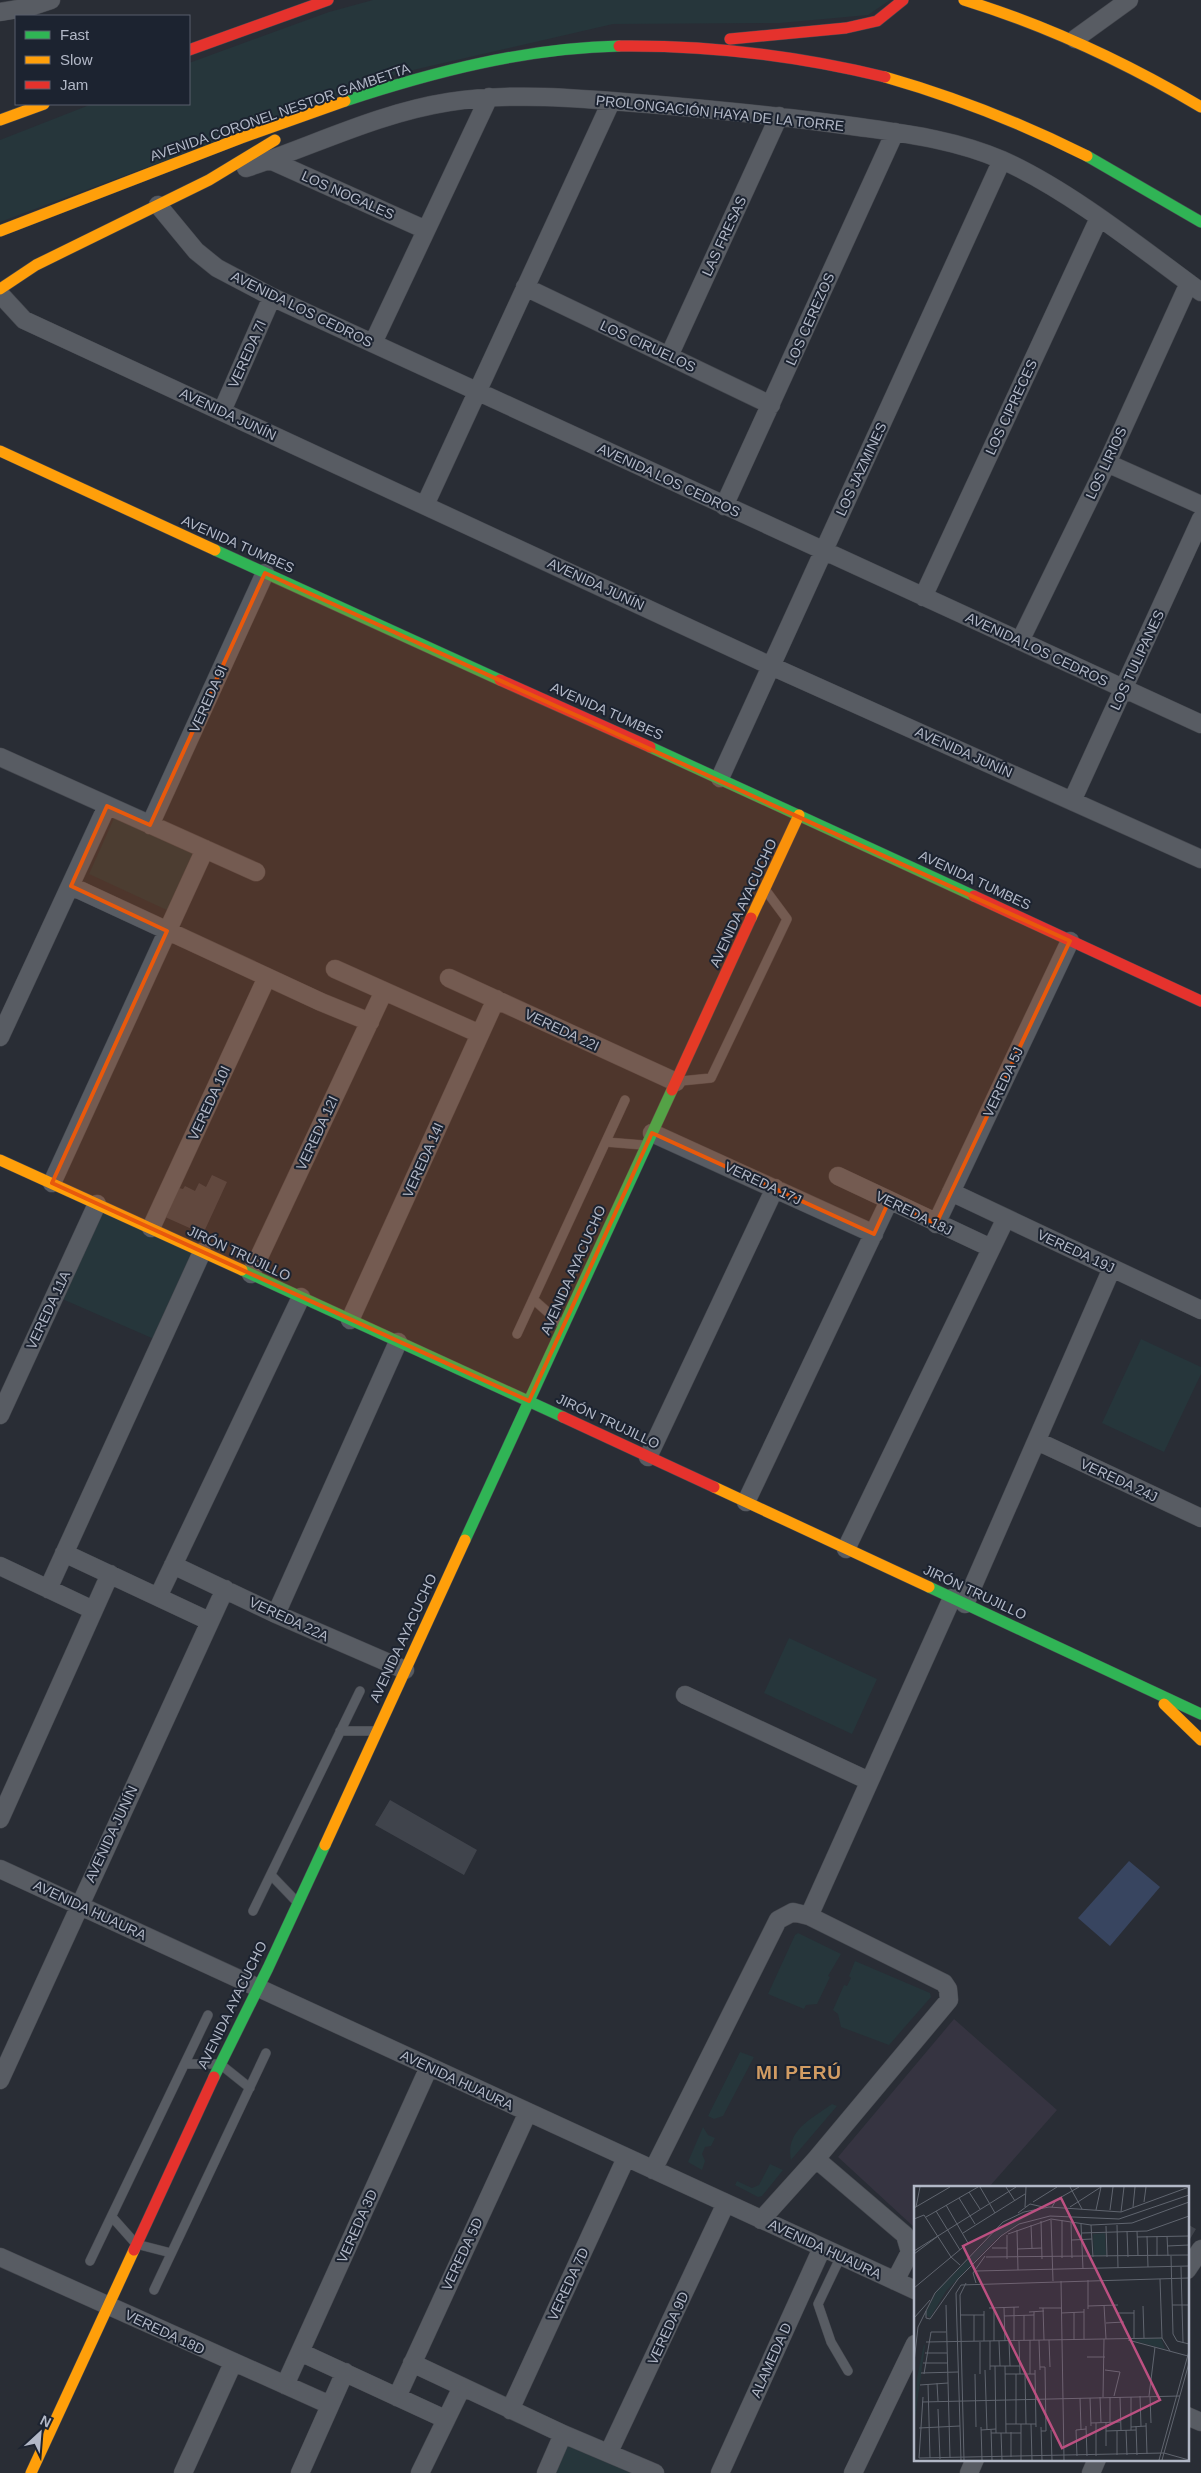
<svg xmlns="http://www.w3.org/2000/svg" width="1201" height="2473" font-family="Arial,sans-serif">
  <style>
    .medical { fill: #363441 }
    .green { fill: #26363b }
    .water { fill: #384560 }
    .building { fill: #40444c }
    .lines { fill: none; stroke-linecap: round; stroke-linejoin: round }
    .lane-casing { stroke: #45484f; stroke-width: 10 }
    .street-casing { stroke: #45484f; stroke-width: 19 }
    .fast-casing { stroke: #45484f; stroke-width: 12 }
    .slow-casing { stroke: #45484f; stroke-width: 12 }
    .jam-casing { stroke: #45484f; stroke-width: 12 }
    .lane { stroke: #585c63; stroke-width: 9 }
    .street { stroke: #585c63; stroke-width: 18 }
    .fast { stroke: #30b455; stroke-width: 11 }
    .slow { stroke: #ff9f0a; stroke-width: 11 }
    .jam { stroke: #e5322d; stroke-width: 11 }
    .marked { fill: #e8590c; fill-opacity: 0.2; stroke: #e8590c; stroke-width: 4; stroke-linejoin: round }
    .labels { text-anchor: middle; stroke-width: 4; stroke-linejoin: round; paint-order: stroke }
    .street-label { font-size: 14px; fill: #b2b8c7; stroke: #1c2330 }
    .district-label { font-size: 19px; font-weight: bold; letter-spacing: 1px; fill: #d19c63; stroke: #1c2330 }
    .inset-road { fill: none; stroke: #60656f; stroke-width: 1 }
    .view { fill: #bc5081; fill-opacity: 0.15; stroke: #bc5081; stroke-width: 2.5 }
    .inset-edge { fill: none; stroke: #b2b8c7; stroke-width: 2.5 }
  </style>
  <rect width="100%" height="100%" fill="#292d35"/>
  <path class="medical" d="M954 2019 1057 2110 989 2187H915V2228L838 2157Z"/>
  <path class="green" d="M373 0H890L868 15 780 23 613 24 400 73 0 222V140L92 104H189V63L329 12Z
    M115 816 198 855 171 912 89 874Z
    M99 1210 195 1255 154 1339 60 1298Z
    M1141 1339 1201 1367V1374L1164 1452 1102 1423Z
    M789 1638 877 1679 852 1734 764 1693Z
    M798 1933 841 1954 828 1976 830 1977 817 2004 806 2005 804 2009 768 1994 795 1935Z
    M855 1961 930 1993 931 1997 889 2045 841 2027 838 2014 833 2010 844 1985 847 1986 851 1978 849 1976Z
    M740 2052 754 2057 723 2116 714 2119 708 2116Z
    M832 2104 837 2106 791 2160C785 2131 811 2119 832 2104Z
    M703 2127 708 2135 715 2138 711 2146 705 2147 702 2154 705 2161 702 2170 688 2162Z
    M770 2164 783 2170 762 2196 758 2197 735 2185 737 2181 752 2188 759 2185Z
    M569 2441 637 2473H555Z"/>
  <path class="water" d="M1129 1861 1160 1887 1110 1946 1078 1918Z"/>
  <path class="building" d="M212 1175 227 1182 203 1234 165 1217 179 1188 183 1189 185 1186 195 1191 199 1183 206 1187Z
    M390 1800 477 1850 464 1875 375 1825Z
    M1187 2224 1196 2229 1187 2244Z"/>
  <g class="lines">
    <g class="lane-casing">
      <path id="lane" d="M681 1081 711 1078 787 919 767 892
        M606 1142 643 1145
        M533 1299 562 1325
        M517 1334 625 1100
        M340 1731H375
        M271 1875 295 1900
        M253 1911 360 1691
        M185 2064H220L250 2088
        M112 2217 136 2244 171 2253
        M841 2256 818 2304 831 2342 848 2371
        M90 2261 208 2015
        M154 2290 266 2053"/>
    </g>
    <g class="street-casing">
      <path id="street" d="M0 12 30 7 51 0
        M1075 39 1129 0
        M270 160 426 230
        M246 168C313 146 378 113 449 102 525 90 605 101 682 107 741 112 800 119 859 127 908 134 956 140 1002 160 1069 190 1141 248 1201 292
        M158 205 196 251 217 268 272 297 1201 724
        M525 287 771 405
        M0 294 24 320 771 666 1201 859
        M373 343 489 97
        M669 356 779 116
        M222 411 272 297
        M1107 463 1201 505
        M425 505 611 102
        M724 506 895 132
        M923 597 1099 218
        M1020 641 1107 463 1189 283
        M0 757 256 872
        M720 778 1002 160
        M1072 801 1201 519
        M150 825 265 573
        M71 886 321 1002 370 1022
        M335 969 480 1034
        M449 978 676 1082
        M0 1037 107 806
        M652 1133 874 1234
        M838 1176 991 1248
        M52 1183 205 849
        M951 1192 1201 1310
        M936 1224 1070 941
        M151 1228 267 977
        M251 1274 384 991
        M350 1320 496 999
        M0 1415 97 1204
        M1037 1441 1201 1518
        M648 1457 775 1188
        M746 1502 889 1201
        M846 1549 1006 1218
        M64 1553 209 1621
        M173 1565 276 1614 405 1670
        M0 1566 93 1610
        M48 1589 202 1252
        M158 1597 301 1297
        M965 1604 1112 1268
        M276 1614 398 1342
        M685 1695 869 1781
        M0 1819 110 1574
        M0 1869 915 2290
        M0 2080 225 1589
        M816 2159 905 2235 910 2252 895 2281
        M653 2170 778 1920 793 1912 809 1916 952 1598
        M761 2220 816 2159 949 2000 948 1989 944 1983 809 1916
        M0 2257 330 2405
        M1187 2270 1201 2249
        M300 2352 445 2419
        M412 2363 563 2434 655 2473
        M285 2385 429 2067
        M397 2397 528 2112
        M510 2410 626 2158
        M1187 2416 1201 2422
        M609 2452 726 2203
        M183 2473 233 2363
        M300 2473 345 2372
        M420 2473 462 2387
        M546 2473 563 2434
        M720 2473 822 2248
        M853 2473 915 2344
        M969 2473 975 2459
        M1091 2473 1097 2459"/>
    </g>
    <g class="fast-casing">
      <path id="fast" d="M345 101C433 72 525 48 619 46
        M1087 156 1201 222
        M215 550 500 680
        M650 747 974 896
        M242 1270 563 1417
        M465 1540 672 1090
        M929 1587 1201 1714
        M214 2077 268 1968 325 1845"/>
    </g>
    <g class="slow-casing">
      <path id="slow" d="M964 0C1048 26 1125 62 1201 107
        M885 77C955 97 1021 123 1087 156
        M0 120 44 104
        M0 231 241 138 345 101
        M0 289 36 265 209 180 275 140
        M0 451 215 550
        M751 918 799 815
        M0 1160 242 1270
        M714 1487 929 1587
        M1164 1704 1201 1740
        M325 1845 465 1540
        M31 2473 134 2250"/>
    </g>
    <g class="jam-casing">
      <path id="jam" d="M730 39 846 28 877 21 903 0
        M619 46C707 45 799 56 885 77
        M189 50 328 0
        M500 680 650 747
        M974 896 1201 1001
        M672 1090 751 918
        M563 1417 714 1487
        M134 2250 214 2077"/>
    </g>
    <use href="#lane" class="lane"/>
    <use href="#street" class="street"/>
    <use href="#fast" class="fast"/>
    <use href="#slow" class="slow"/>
    <use href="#jam" class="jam"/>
  </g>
  <path class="marked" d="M265 573 1070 941 936 1224 889 1201 874 1234 652 1133 529 1401 52 1183 167 931 71 886 107 806 150 825Z"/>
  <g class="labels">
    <g class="street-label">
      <text transform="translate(280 112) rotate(-19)" y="5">AVENIDA CORONEL NESTOR GAMBETTA</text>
      <text transform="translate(720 113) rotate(6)" y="5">PROLONGACIÓN HAYA DE LA TORRE</text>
      <text transform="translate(348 195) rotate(24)" y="5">LOS NOGALES</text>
      <text transform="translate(724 236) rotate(-65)" y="5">LAS FRESAS</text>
      <text transform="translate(302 309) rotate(26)" y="5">AVENIDA LOS CEDROS</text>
      <text transform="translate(810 319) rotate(-66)" y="5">LOS CEREZOS</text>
      <text transform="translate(648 346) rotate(25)" y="5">LOS CIRUELOS</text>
      <text transform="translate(247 354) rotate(-66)" y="5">VEREDA 7I</text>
      <text transform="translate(1011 407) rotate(-65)" y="5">LOS CIPRECES</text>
      <text transform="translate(228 414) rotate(25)" y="5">AVENIDA JUNÍN</text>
      <text transform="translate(1106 463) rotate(-65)" y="5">LOS LIRIOS</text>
      <text transform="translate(861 469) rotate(-65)" y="5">LOS JAZMINES</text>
      <text transform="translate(669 480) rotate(25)" y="5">AVENIDA LOS CEDROS</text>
      <text transform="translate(238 544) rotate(24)" y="5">AVENIDA TUMBES</text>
      <text transform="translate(596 584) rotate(25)" y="5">AVENIDA JUNÍN</text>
      <text transform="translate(1037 649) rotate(25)" y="5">AVENIDA LOS CEDROS</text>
      <text transform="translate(1137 660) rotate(-65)" y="5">LOS TULIPANES</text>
      <text transform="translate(208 699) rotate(-66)" y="5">VEREDA 9I</text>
      <text transform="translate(607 711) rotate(24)" y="5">AVENIDA TUMBES</text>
      <text transform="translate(964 752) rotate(24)" y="5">AVENIDA JUNÍN</text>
      <text transform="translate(975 880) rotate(25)" y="5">AVENIDA TUMBES</text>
      <text transform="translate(743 903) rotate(-65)" y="5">AVENIDA AYACUCHO</text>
      <text transform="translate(562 1030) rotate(25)" y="5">VEREDA 22I</text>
      <text transform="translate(1003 1082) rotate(-65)" y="5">VEREDA 5J</text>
      <text transform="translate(209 1103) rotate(-65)" y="5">VEREDA 10I</text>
      <text transform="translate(317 1133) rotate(-65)" y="5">VEREDA 12I</text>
      <text transform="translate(423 1160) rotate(-66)" y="5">VEREDA 14I</text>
      <text transform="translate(763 1183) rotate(25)" y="5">VEREDA 17J</text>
      <text transform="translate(914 1213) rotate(26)" y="5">VEREDA 18J</text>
      <text transform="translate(1076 1251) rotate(25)" y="5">VEREDA 19J</text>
      <text transform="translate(239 1253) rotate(25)" y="5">JIRÓN TRUJILLO</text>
      <text transform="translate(573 1270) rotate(-66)" y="5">AVENIDA AYACUCHO</text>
      <text transform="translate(48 1310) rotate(-65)" y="5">VEREDA 11A</text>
      <text transform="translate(608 1421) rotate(25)" y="5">JIRÓN TRUJILLO</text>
      <text transform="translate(1119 1480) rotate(25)" y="5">VEREDA 24J</text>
      <text transform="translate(975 1592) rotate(25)" y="5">JIRÓN TRUJILLO</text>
      <text transform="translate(289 1619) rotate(25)" y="5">VEREDA 22A</text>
      <text transform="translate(403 1638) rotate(-65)" y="5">AVENIDA AYACUCHO</text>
      <text transform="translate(111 1834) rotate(-65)" y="5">AVENIDA JUNÍN</text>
      <text transform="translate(90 1910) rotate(25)" y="5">AVENIDA HUAURA</text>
      <text transform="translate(232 2005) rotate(-64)" y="5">AVENIDA AYACUCHO</text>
      <text transform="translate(457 2080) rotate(25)" y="5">AVENIDA HUAURA</text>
      <text transform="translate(357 2226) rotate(-66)" y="5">VEREDA 3D</text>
      <text transform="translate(825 2249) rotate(25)" y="5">AVENIDA HUAURA</text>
      <text transform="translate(462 2254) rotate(-65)" y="5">VEREDA 5D</text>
      <text transform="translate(568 2284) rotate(-65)" y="5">VEREDA 7D</text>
      <text transform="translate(668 2328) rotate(-65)" y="5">VEREDA 9D</text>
      <text transform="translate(165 2332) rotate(25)" y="5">VEREDA 18D</text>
      <text transform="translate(771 2360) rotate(-66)" y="5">ALAMEDA D</text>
    </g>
    <g class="district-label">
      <text x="799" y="2079">MI PERÚ</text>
    </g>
  </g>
  <g transform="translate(914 2186)">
    <rect width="275" height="275" fill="#292d35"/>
    <path d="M122 24 82 53 32 105 16 132 11 128 23 105 88 39ZM191 47 192 69 180 70 179 48ZM247 152 251 163 217 154ZM10 158 11 160 0 240 3 192Z" fill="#26363b"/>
    <path class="inset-road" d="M66 1 81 27M92 1 101 15M156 1 168 23M55 6 66 23M45 12 61 38M119 16 143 1M230 16 232 1M2 21 6 1M111 21 112 1M138 21 142 14 165 1M156 21 187 1M219 21 221 1M0 22 36 1M182 24 187 1M196 24 199 1M22 25 46 64M207 26 210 1M104 27 116 18 129 21M12 31 64 1M0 33 10 29 37 71 46 79M137 34 139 95M148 34V72M127 35 128 73M157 36 158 72M167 38 169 83M117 39 118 62M177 39 179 71M203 39 204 82M192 40 193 71M103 44 104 84M213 45 214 71M223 45 224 70M49 47 111 8M168 47 233 45 275 30M94 48 137 33 177 39 218 37 275 16M93 49V73M233 50 234 81M243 50V70M253 50 254 70M223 51 275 50M158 54 178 53M253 60 275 59M78 62H93M103 63 128 62M0 65 102 1M0 68 24 50M257 70 259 148 263 155 275 158M72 71 275 69M267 81 269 157M62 85 275 80M246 93 248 152 256 165M174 94V123M147 95 150 274M62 97 59 87 71 70M0 102 54 57 32 19M32 119 36 272M190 119 192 153M258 119H275M174 120 204 119M229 120 230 152M100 121V155M75 122 105 121M80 122V155M90 122 91 155M125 122H147M129 122 130 154M170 123V153M220 124V152M12 125V132L16 133 44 93 87 50 105 38 136 30 205 33 275 9M70 125V155M115 126 130 125M120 126V154M160 126V153M147 127 170 126M204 127H220M46 129H70M60 129V155M110 129V154M90 130 120 129M0 132 16 114M192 137 210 136M116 154V188M125 154 126 184M135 154 136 181M214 154 274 170M76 155V184M85 155 86 180M95 155 96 180M105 155 106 188M12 156 248 152M66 156V188M11 167H33M173 171H191M0 176 4 141 21 107 89 36 110 26 135 21 207 26 275 1M9 177H33M76 180H106M81 180 82 247M91 180 92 247M126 181H131L132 245H127M71 184 73 244M121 184 122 241M191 184 206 186 200 210M7 187 44 186M10 188 17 146H32M61 188 62 241M91 188H121M102 188V238M111 188 112 238M23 197 24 215M14 198 16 272M6 199 34 197M226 210 227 240M235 210 241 161M9 211 5 272 250 267 275 274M186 211 187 237M189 211 190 153M196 211V236M206 211 207 245M217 211V244M236 211 237 237M166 212 167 243M176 212 177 240M8 216 266 210M24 223 26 273M192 236V260M177 237 206 236M182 237V270M232 237 233 268M92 238H122M107 238V274M117 238 118 274M172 240 173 270M222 240 223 269M67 241 68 274M127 241 128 274M217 241 232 240M5 242 46 240M67 244 82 243M77 244 78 274M137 244 138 274M212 244 213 269M192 245 222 244M203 245V269M77 247H107M87 247 88 274M163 270 162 244 172 243M97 271V246M47 274 42 107 47 99 275 92M50 274 46 109 52 97M245 274 275 165M248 274 275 177"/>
    <path class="view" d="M147 12 246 214 148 262 49 60Z"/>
    <rect width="275" height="275" class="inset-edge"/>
  </g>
  <rect x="15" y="15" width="175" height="90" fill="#1c2330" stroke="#585f6c"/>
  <rect x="25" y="31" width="25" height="8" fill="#30b455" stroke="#585f6c"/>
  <text x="60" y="40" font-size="15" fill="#b2b8c7">Fast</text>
  <rect x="25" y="56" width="25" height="8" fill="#ff9f0a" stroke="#585f6c"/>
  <text x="60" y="65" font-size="15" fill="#b2b8c7">Slow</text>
  <rect x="25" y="81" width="25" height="8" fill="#e5322d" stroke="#585f6c"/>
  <text x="60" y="90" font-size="15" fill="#b2b8c7">Jam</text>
  <g transform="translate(40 2433) rotate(26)" stroke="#1c2330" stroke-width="4" paint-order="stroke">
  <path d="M0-4L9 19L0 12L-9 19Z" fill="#b2b8c7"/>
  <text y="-8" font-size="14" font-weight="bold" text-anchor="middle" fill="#b2b8c7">N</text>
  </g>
</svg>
